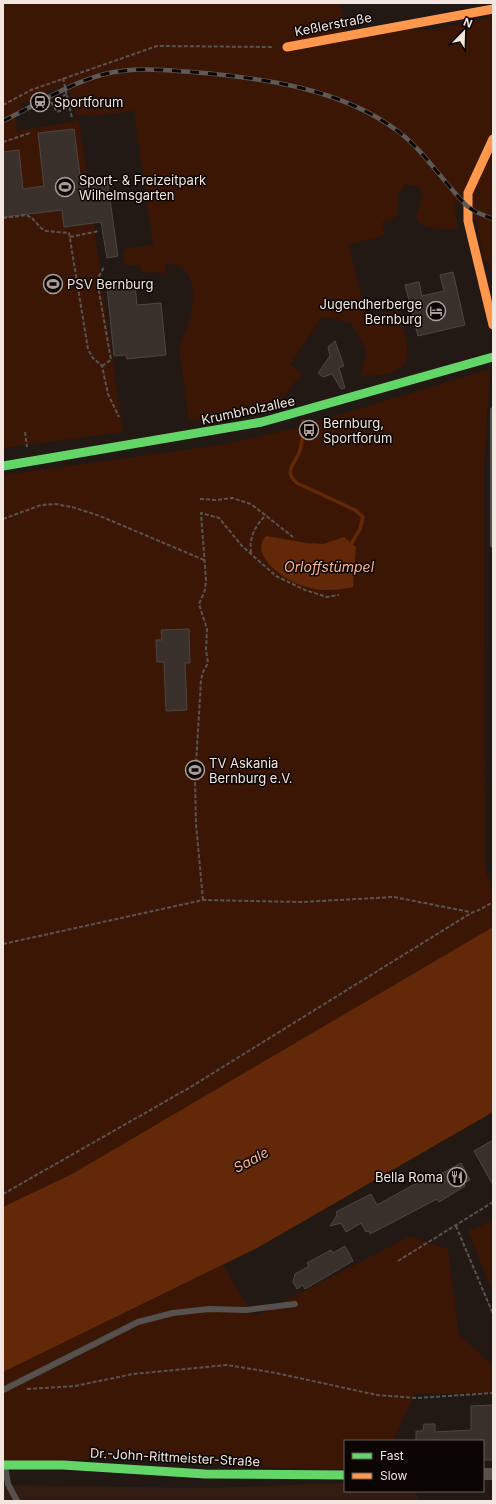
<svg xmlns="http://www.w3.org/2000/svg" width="496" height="1504" font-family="Inter,sans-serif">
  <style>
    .built { fill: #321c11 }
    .green { fill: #3c1604 }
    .water { fill: #632807 }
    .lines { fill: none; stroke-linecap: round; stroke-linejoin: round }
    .stream { stroke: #632807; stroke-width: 3.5 }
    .building { fill: #39302c; stroke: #4f4541 }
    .path { stroke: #595451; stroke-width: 2; stroke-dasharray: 4 2; stroke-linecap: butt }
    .lane { stroke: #55514f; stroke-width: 6 }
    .street { stroke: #55514f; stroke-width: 12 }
    .fast { stroke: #63d668; stroke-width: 9 }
    .slow { stroke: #ff974d; stroke-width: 9 }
    .rail-casing { stroke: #5e5956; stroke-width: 4.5 }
    .rail { stroke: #0b0503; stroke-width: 3; stroke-dasharray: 9; stroke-linecap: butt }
    .labels { text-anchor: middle; stroke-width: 3; stroke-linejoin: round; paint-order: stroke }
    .street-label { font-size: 13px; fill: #f3e6e0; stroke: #0b0503 }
    .poi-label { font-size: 13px; fill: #f3e6e0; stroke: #0b0503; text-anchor: start }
    .water-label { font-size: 14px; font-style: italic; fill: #fbb494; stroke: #0b0503 }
  </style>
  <rect width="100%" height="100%" fill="#221814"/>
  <path class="built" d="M345 1483V1491H415L419 1501H3V1485L205 1488Z"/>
  <path class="green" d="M3 3H339L343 12 345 31 436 29 493 16V282L488 261H484L472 202 454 203 458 228C445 231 434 229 421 225L416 216 423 196 419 187 405 184 398 195V214L391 220 382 222 385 235 348 245 368 319 398 311C403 331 420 364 391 373 382 376 370 375 360 376L367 352 351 323 322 317 290 365 302 373 279 403 189 421C187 403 184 386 182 369 181 362 179 355 179 348 180 340 185 332 188 325 195 302 199 262 165 264V273L142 272 140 265 126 266 123 260 125 249 153 245 134 111 94 116 77 115 75 113 67 84 48 91 36 100 23 103 15 117 18 131 79 120 123 432 3 448Z
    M490 369 484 464 485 867 493 894V927L72 1174 3 1207V475L220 445 292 429Z
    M493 1221V1293L468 1231Z
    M410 1236 448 1249 459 1335 493 1365V1393L415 1394 393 1441H345V1469L276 1468 123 1458 3 1463V1372L223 1265 254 1317Z"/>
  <path class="water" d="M266 536 307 543 323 544 344 537 356 547 353 587C337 590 323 592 307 587 289 583 247 556 266 536Z
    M493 927V1112L257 1248 3 1372V1207L72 1174Z"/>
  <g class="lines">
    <path class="stream" d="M303 421C303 430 303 441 300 450 296 464 282 470 297 483L355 510 363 517 360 529 350 546"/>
  </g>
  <path class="building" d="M74 129 81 183 107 179 118 256 107 258 101 222 64 227 62 210 3 217V152L19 150 23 189 44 186 38 133Z
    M453 272 465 325 418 336 405 285 419 282 422 296 444 291 440 275Z
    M135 285 137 305 161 303 166 355 127 359 126 355 114 356 107 288Z
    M335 341 344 366 339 368 345 388 341 389 332 374 323 377 318 373 330 356 328 347Z
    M189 629 190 663H185L187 710 166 711 164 662H157L156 640H162L161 630Z
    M493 1140V1185L474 1151Z
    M461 1163 470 1180 464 1183 465 1186 439 1202 437 1199 370 1234 369 1231 366 1232 361 1223 346 1232 341 1223 330 1226 337 1215 336 1212 371 1194 377 1205 426 1178 428 1181Z
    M345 1246 353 1261 305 1289 303 1285 297 1289 293 1282 295 1274 309 1266 307 1263 331 1250 333 1253Z
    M493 1405V1460H483V1441H416V1431H423L424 1424H435V1432L471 1430V1406Z"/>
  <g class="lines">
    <path class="path" d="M63 78 72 118
      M63 96 67 94
      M51 102 57 112 70 107
      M3 105 31 90 157 46 272 47
      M3 142 30 133
      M3 218 26 215 32 218 41 228 46 231 69 233 88 349 92 357 102 366 108 394 119 417
      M70 237 99 231
      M102 366 111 360 97 280 104 267
      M25 432 27 447
      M200 499 217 500 232 498 251 504 293 537
      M3 519 41 505 55 504 72 507 100 516 204 560
      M251 553C249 537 255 526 266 515
      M203 900 196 824 195 782 201 680 203 672 208 663 206 650 207 629 199 604 205 590 206 580 201 513 219 518 242 546 276 576 305 590 327 597 339 595
      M3 944 203 900 302 902 394 897 470 912
      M3 1194 189 1088 471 913 479 910 493 902
      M456 1226 493 1314
      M398 1261 493 1202
      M27 1389 75 1386 133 1374 227 1365 276 1373 377 1395 417 1398 493 1393"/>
    <path class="lane" d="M493 410V545
      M3 1390 138 1322 173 1313 209 1309 246 1310 295 1304
      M5 1466 8 1484 17 1501"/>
    <path class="street" d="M483 1474H493"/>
    <path class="fast" d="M3 466 262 422 493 357
      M3 1465H63L205 1474 345 1475"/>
    <path class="slow" d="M287 47 493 9
      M493 139 468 193V221L493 325"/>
    <g class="rail-casing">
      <path id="rail" d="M3 121C36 105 69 83 105 74 134 67 163 70 192 72 263 78 341 88 399 132 425 152 443 182 467 206L476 212 493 219"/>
    </g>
    <use href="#rail" class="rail"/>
  </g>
  <defs>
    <g id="station-ring" transform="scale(1)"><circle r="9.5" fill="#0b0503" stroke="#aa9e99" stroke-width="1.5"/><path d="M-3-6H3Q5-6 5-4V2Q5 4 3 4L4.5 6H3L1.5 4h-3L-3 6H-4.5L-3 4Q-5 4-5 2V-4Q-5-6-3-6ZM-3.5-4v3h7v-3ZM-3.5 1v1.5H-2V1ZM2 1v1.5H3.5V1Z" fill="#aa9e99"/></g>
    <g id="stadium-ring" transform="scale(1)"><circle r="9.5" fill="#0b0503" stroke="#aa9e99" stroke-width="1.5"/><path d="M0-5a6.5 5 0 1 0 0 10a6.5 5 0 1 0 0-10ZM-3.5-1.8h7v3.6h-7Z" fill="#aa9e99"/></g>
    <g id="hotel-ring" transform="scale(1)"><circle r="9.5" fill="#0b0503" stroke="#aa9e99" stroke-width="1.5"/><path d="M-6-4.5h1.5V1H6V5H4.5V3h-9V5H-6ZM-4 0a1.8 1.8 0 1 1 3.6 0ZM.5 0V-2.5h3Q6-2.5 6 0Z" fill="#aa9e99"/></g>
    <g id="bus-ring" transform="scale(1)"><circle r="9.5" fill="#0b0503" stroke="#aa9e99" stroke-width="1.5"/><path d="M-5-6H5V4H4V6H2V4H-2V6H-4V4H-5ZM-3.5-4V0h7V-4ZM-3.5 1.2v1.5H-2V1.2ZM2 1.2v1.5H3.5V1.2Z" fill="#aa9e99"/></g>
    <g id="restaurant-ring" transform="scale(1)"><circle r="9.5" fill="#0b0503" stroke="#aa9e99" stroke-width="1.5"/><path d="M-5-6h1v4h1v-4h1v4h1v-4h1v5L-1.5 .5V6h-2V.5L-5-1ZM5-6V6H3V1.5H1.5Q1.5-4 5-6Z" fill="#aa9e99"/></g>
  </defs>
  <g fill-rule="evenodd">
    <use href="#station-ring" x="40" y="102"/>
    <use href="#stadium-ring" x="65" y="187"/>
    <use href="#stadium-ring" x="53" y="284"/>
    <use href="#hotel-ring" x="436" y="311"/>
    <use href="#bus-ring" x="309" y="430"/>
    <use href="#stadium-ring" x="195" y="770"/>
    <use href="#restaurant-ring" x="457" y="1177"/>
  </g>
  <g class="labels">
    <g class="street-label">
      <text transform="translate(333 24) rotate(-11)" y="5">Keßlerstraße</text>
      <text transform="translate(248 410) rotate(-12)" y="5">Krumbholzallee</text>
      <text transform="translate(175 1457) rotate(3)" y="5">Dr.-John-Rittmeister-Straße</text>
    </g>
    <g class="poi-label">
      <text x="54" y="107">Sportforum</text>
      <text x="79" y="185">Sport- &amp; Freizeitpark<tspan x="79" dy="15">Wilhelmsgarten</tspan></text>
      <text x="67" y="289">PSV Bernburg</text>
      <text x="422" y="309" text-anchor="end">Jugendherberge<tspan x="422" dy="15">Bernburg</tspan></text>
      <text x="323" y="428">Bernburg,<tspan x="323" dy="15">Sportforum</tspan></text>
      <text x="209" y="768">TV Askania<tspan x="209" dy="15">Bernburg e.V.</tspan></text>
      <text x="443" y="1182" text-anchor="end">Bella Roma</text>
    </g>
    <g class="water-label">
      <text x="329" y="572">Orloffstümpel</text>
      <text transform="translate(251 1160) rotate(-28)" y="5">Saale</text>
    </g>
  </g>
  <rect width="496" height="1504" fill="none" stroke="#f3e6e0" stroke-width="8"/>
  <rect x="344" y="1440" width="140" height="52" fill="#0b0503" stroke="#685f5b"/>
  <rect x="352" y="1453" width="20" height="6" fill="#63d668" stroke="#685f5b"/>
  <text x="380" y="1460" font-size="12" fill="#f3e6e0">Fast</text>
  <rect x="352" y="1473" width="20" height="6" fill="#ff974d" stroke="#685f5b"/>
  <text x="380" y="1480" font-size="12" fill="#f3e6e0">Slow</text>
  <g transform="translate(464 32) rotate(23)" stroke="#0b0503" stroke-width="3" paint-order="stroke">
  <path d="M0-3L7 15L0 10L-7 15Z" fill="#f3e6e0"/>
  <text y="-6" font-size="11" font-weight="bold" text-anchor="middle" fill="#f3e6e0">N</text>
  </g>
</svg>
